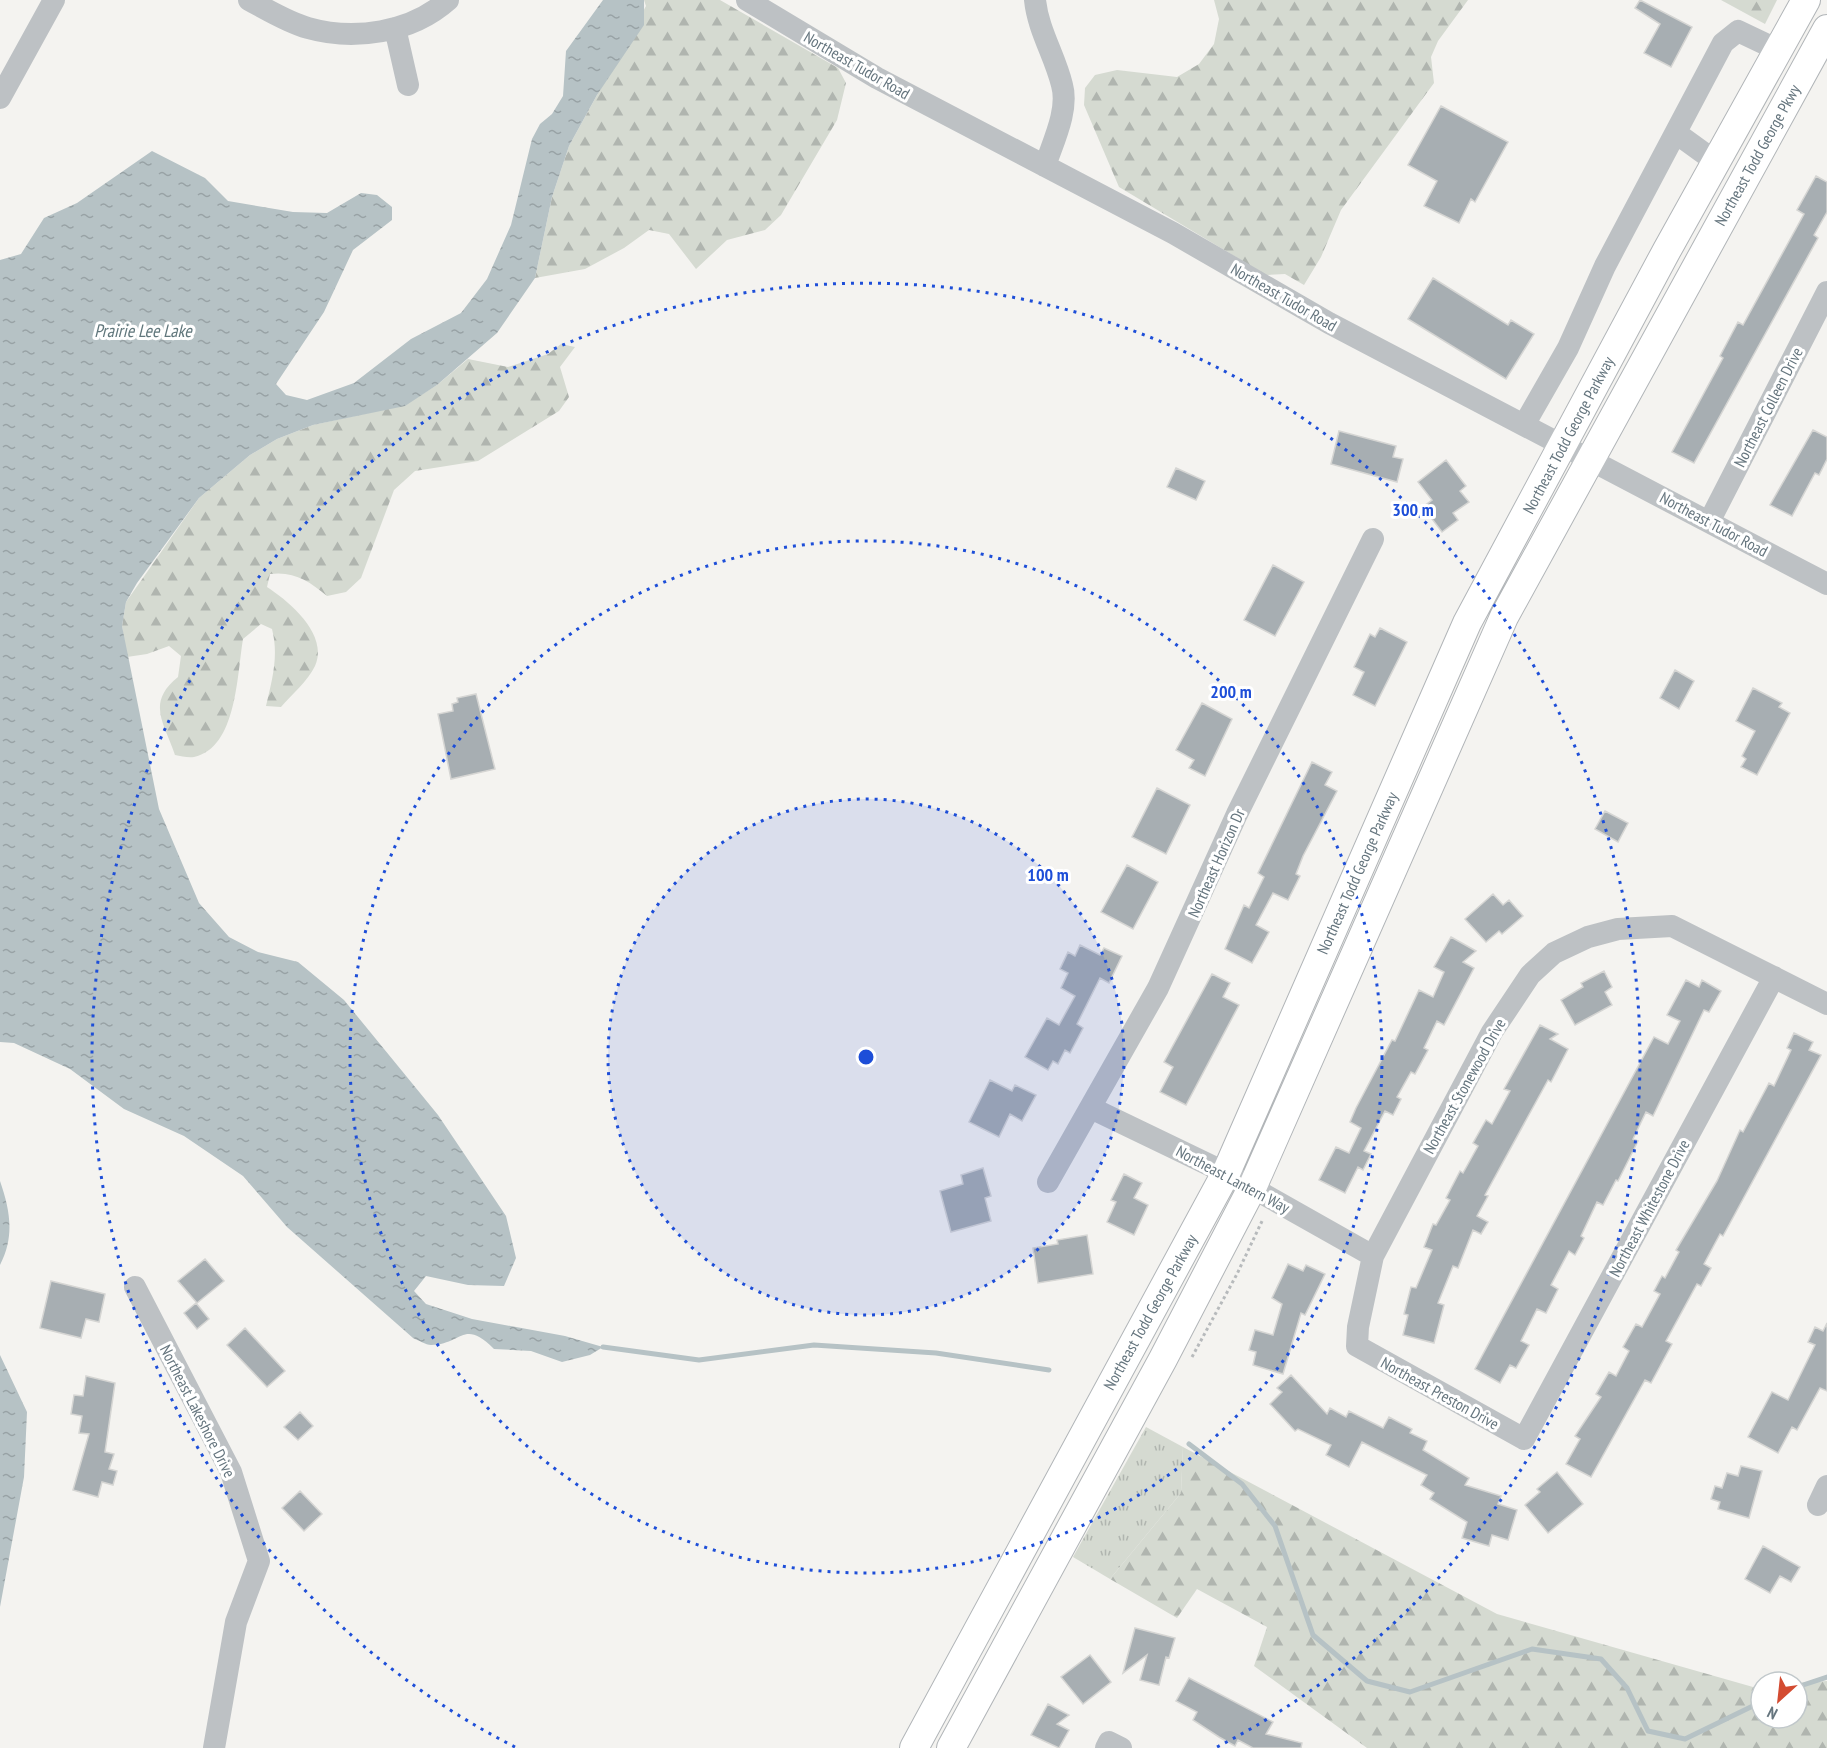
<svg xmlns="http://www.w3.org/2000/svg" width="1827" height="1748" font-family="'PT Sans Narrow',sans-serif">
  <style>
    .grass { fill: url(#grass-tufts) }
    .forest { fill: url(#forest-firs) }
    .water { fill: url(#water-ripples) }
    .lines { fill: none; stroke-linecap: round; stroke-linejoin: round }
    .stream { stroke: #b6c2c5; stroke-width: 5 }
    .building { fill: #a7aeb2; stroke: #d5d5d3; stroke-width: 1.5 }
    .major-casing { stroke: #b1b5b8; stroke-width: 30 }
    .path { stroke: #b7babc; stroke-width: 3; stroke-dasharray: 3 3; stroke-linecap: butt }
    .minor { stroke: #bdc1c4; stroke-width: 22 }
    .major { stroke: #fff; stroke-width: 28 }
    .ring { fill: none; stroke: #1d4ed8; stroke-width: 3; stroke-dasharray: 3 6 }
    .labels { text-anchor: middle; stroke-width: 6; stroke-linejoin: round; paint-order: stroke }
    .street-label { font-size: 16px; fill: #65757e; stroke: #fff }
    .water-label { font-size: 18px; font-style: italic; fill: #61777c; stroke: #fff }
    .centre { fill: #1d4ed8; stroke: #fff; stroke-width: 3 }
    .ring-label { font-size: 18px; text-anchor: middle; font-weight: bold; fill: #1d4ed8; stroke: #fff; stroke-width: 6; stroke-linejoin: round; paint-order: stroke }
  </style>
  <defs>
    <pattern id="grass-tufts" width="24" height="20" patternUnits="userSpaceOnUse" patternTransform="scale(1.5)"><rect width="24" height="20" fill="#d5dad1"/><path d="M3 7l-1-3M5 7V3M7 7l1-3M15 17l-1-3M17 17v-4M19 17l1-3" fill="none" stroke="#b0b5af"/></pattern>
    <pattern id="forest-firs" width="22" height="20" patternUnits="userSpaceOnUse" patternTransform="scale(1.5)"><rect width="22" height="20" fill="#d5dad1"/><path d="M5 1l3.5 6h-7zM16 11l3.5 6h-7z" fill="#b0b5af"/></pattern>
    <pattern id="water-ripples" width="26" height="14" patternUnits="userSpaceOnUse" patternTransform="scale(1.5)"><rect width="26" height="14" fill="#b6c2c5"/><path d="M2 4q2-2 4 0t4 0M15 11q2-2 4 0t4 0" fill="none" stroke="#98a2a5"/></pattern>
  </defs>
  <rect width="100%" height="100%" fill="#f4f3f0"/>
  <path class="grass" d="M1146 1427 1183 1447 1181 1493 1110 1579 1073 1557Z"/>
  <path class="forest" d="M644 0H720L838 68 846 83 837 120 781 215 765 230 727 240 696 269 669 234 649 230 624 248 585 269 535 278 552 197 569 146 646 6Z
    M1214 0H1468L1438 41 1431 57 1434 83 1341 210 1321 257 1304 285 1285 274 1266 275 1119 187 1084 105 1085 88 1095 75 1117 70 1177 77 1199 64 1214 44 1219 19Z
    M1721 0H1777L1765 24Z
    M561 344 575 347 560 367 569 397 559 411 478 461 415 471 394 490 361 578 346 592 327 596C309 581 294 571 270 574L267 587C290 602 329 635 315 666 308 681 291 695 281 707L266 706C272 680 279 656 272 629L261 624 243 639C237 674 237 748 194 757 188 758 181 756 175 755 164 722 146 703 178 677L181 656 169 646 147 654 127 657 122 626 126 602 199 498 250 455 277 439 313 425 405 405 437 385 468 359 508 367 548 354Z
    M1183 1447 1497 1614 1753 1687 1761 1686V1718H1797V1683L1827 1681V1748H1367L1254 1666 1267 1627 1197 1589 1177 1618 1110 1579 1181 1493Z"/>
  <path class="water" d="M603 0H644V25L597 95 569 146 552 197 535 278 497 333 437 385 405 406 313 425 277 439 250 455 199 498 137 583 126 602 122 626 159 809 199 903 229 937 258 952 298 962 344 1000 438 1115 506 1216 516 1258 504 1286 468 1285 426 1276 414 1291 426 1304 472 1319 565 1336 603 1347 590 1355 562 1362 531 1351 494 1349C463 1318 462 1345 431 1345 426 1345 418 1340 413 1338L287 1227 243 1176 184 1136 124 1109 70 1069 14 1043 0 1042V260L21 254 44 218 77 203 152 151 205 178 228 201 293 212 327 213 361 193 377 195 392 207V220L353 250 324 312 276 384 286 395 307 400 354 383 411 339 461 313 487 279 511 225 532 139 540 124 552 114 563 96 566 51Z
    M0 1181C10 1210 15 1236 0 1265Z
    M0 1355 27 1412 24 1477 0 1607Z"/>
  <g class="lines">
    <path class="stream" d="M603 1347 699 1360 814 1345 936 1353 1049 1370
      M1189 1444 1242 1484 1275 1526 1313 1635 1367 1681 1410 1692 1532 1649 1601 1659 1627 1688 1648 1731 1685 1739 1761 1702
      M1797 1687 1827 1677"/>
  </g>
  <path class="building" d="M1640 0 1692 27 1671 67 1644 53 1660 24 1635 8Z
    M1441 106 1508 142 1475 202 1471 199 1459 223 1424 206 1437 181 1408 165Z
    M1816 176 1827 182V212L1814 235 1818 238 1694 463 1672 452 1723 358 1720 356 1738 322 1743 325 1804 214 1797 210Z
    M1433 278 1508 325 1511 320 1534 334 1506 379 1408 319Z
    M1813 430 1827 437V459L1819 475 1815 473 1792 516 1770 505Z
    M1339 431 1396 446 1393 457 1403 459 1397 482 1331 464Z
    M1446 460 1466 486 1460 491 1469 502 1453 513 1458 520 1442 532 1423 507 1432 500 1418 482Z
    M1176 468 1205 481 1196 500 1167 487Z
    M1273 565 1304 582 1275 636 1244 620Z
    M1380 628 1407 642 1375 706 1353 695 1364 672 1354 667 1370 634 1375 637Z
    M1675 670 1694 681 1679 709 1660 698Z
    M1753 688 1782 703 1779 707 1790 713 1757 775 1741 767 1746 759 1742 756 1755 731 1736 721Z
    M476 694 495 769 451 779 438 714 453 711 452 704 458 702 457 698Z
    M1202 703 1232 719 1205 776 1189 768 1194 760 1176 750Z
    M1312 762 1332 772 1325 785 1337 791 1303 856 1296 874 1300 876 1288 900 1273 893 1256 925 1269 932 1252 963 1225 949 1244 905 1249 908 1264 877 1258 873Z
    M1157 788 1190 805 1166 854 1132 837Z
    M1605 811 1628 823 1618 842 1595 829Z
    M1127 865 1158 882 1133 929 1101 912Z
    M1493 894 1503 905 1509 900 1523 916 1502 934 1499 931 1486 942 1465 919Z
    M1451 937 1476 951 1463 962 1474 968 1444 1025 1437 1021 1424 1048 1428 1050 1415 1074 1411 1072 1397 1097 1401 1099 1393 1115 1385 1111 1364 1151 1371 1154 1363 1170 1358 1167 1345 1193 1319 1180 1336 1147 1349 1153 1361 1128 1350 1122 1356 1108 1392 1040 1395 1041 1419 990 1433 997 1444 972 1434 967Z
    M1080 945 1100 955 1104 948 1122 956 1109 983 1100 978 1077 1024 1083 1028 1070 1053 1065 1050 1058 1064 1053 1061 1048 1070 1025 1057 1047 1018 1059 1025 1075 996 1061 988 1068 973 1060 969 1068 952 1075 956Z
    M1604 971 1612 987 1605 992 1612 1005 1575 1025 1561 1000 1583 987 1581 983Z
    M1212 974 1230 983 1223 997 1239 1005 1186 1105 1160 1092 1173 1067 1164 1062Z
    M1686 980 1699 987 1702 980 1721 991 1709 1012 1704 1010 1653 1116 1646 1112 1633 1139 1638 1141 1618 1181 1616 1180 1603 1205 1597 1202 1581 1236 1584 1238 1575 1255 1569 1251 1551 1285 1558 1289 1546 1313 1537 1309 1521 1341 1529 1345 1516 1368 1510 1365 1500 1383 1475 1369 1654 1037 1668 1044 1680 1021 1667 1015Z
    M1540 1025 1558 1034 1550 1039 1568 1049 1551 1082 1548 1080 1485 1195 1488 1196 1477 1216 1488 1222 1481 1234 1473 1230 1458 1268 1453 1266 1438 1303 1444 1305 1434 1343 1403 1335 1408 1315 1404 1314 1411 1287 1416 1288 1432 1250 1424 1247 1433 1224 1436 1225 1450 1200 1446 1198 1460 1171 1463 1173 1478 1146 1473 1143 1486 1120 1492 1124 1510 1091 1504 1089Z
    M1794 1033 1813 1042 1809 1050 1821 1055 1723 1236 1720 1234 1704 1264 1711 1268 1701 1286 1697 1284 1666 1341 1672 1344 1651 1383 1645 1380 1591 1477 1566 1464 1580 1439 1575 1436 1601 1397 1596 1394 1609 1372 1616 1376 1629 1351 1623 1347 1636 1324 1642 1327 1660 1294 1654 1291 1662 1276 1665 1278 1679 1252 1676 1250 1717 1181 1740 1130 1743 1132 1769 1083 1774 1086 1791 1050 1787 1048Z
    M990 1080 1012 1091 1015 1085 1036 1095 1022 1121 1010 1114 999 1137 969 1122Z
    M983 1168 991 1196 985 1198 991 1221 951 1232 940 1191 963 1184 961 1175Z
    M1124 1174 1142 1183 1134 1198 1148 1205 1134 1235 1107 1222 1116 1202 1111 1200Z
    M1087 1235 1093 1274 1038 1283 1033 1248 1058 1244 1057 1240Z
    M205 1259 224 1281 197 1303 178 1281Z
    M1288 1264 1303 1271 1306 1265 1325 1274 1305 1315 1301 1313 1283 1374 1253 1365 1256 1352 1249 1350 1255 1330 1273 1335 1282 1304 1272 1298Z
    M51 1281 105 1294 99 1322 86 1319 81 1338 40 1328Z
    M196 1303 209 1319 197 1329 184 1313Z
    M1827 1323V1391L1820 1388 1797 1430 1792 1427 1778 1453 1748 1437 1772 1392 1788 1400 1815 1345 1808 1342 1815 1327 1823 1331Z
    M245 1328 285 1371 267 1387 227 1345Z
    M1291 1375 1327 1414 1330 1408 1346 1417 1349 1411 1383 1428 1389 1417 1412 1429 1410 1433 1427 1441 1423 1450 1469 1478 1465 1485 1501 1496 1498 1504 1517 1510 1508 1540 1492 1535 1489 1546 1462 1538 1467 1522 1430 1499 1434 1493 1421 1485 1427 1475 1362 1442 1349 1467 1326 1455 1331 1445 1298 1429 1295 1431 1270 1404 1282 1392 1277 1388Z
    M86 1376 115 1383 105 1452 114 1454 109 1469 117 1471 113 1485 102 1482 98 1497 73 1490 89 1434 79 1433 82 1416 71 1414 74 1395 83 1396Z
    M300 1412 313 1426 298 1440 284 1427Z
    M1741 1466 1762 1471 1749 1518 1718 1509 1720 1502 1711 1499 1715 1486 1722 1488 1727 1473 1738 1476Z
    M1557 1472 1583 1504 1548 1533 1525 1505 1540 1492 1537 1489Z
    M300 1491 322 1514 304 1531 282 1508Z
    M1763 1546 1800 1567 1791 1582 1780 1576 1770 1593 1745 1579Z
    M1135 1628 1175 1638 1169 1658 1166 1657 1159 1685 1140 1680 1147 1655 1123 1673Z
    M1090 1655 1111 1682 1083 1704 1061 1677Z
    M1189 1678 1273 1722 1266 1734 1302 1743 1301 1748H1253L1238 1740 1235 1746 1219 1737 1193 1720 1197 1712 1176 1701Z
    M1048 1704 1069 1715 1057 1724 1069 1730 1059 1748 1031 1735Z"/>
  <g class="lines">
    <g class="major-casing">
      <path id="major" d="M914 1748 1226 1173 1467 623 1667 250 1806 0
        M951 1748 1163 1359 1252 1188 1504 617 1827 29"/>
    </g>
    <path class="path" d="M1192 1357 1237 1274 1263 1219"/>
    <path class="minor" d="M249 0C268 10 287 22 308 28 354 41 411 33 448 0
      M747 0 877 78 1173 233 1329 323 1827 584
      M1035 0C1038 30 1055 56 1062 85 1069 110 1053 142 1045 166
      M395 28 408 85
      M0 98 54 0
      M1676 133 1716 162
      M1524 425 1568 348 1605 266 1723 43 1738 31 1778 50
      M1709 522 1827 292
      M1774 977 1524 1439 1357 1346 1358 1327 1373 1256 1492 1032 1530 975 1554 953 1588 937 1618 929 1672 926 1827 1004
      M1091 1108 1226 1173 1373 1256
      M1048 1182 1158 988 1237 814 1373 539
      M135 1287 231 1472 259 1561 236 1622 214 1748
      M1818 1505 1827 1486
      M1106 1748 1109 1742 1121 1748"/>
    <use href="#major" class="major"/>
  </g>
  <circle cx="866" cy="1057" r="258" fill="#1d4ed8" fill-opacity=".12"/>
  <g class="ring">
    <circle cx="866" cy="1057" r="258"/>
    <circle cx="866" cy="1057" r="516"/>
    <path d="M515 1747A774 774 0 1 1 1217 1747"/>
  </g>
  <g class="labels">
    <g class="street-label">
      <text transform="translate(857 65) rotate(30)" y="6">Northeast Tudor Road</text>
      <text transform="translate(1757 155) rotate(-61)" y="6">Northeast Todd George Pkwy</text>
      <text transform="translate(1284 297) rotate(30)" y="6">Northeast Tudor Road</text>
      <text transform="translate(1768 407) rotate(-63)" y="6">Northeast Colleen Drive</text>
      <text transform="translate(1568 435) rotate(-62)" y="6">Northeast Todd George Parkway</text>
      <text transform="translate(1714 524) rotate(28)" y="6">Northeast Tudor Road</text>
      <text transform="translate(1216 863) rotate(-66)" y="6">Northeast Horizon Dr</text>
      <text transform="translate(1357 873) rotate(-66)" y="6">Northeast Todd George Parkway</text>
      <text transform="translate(1464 1086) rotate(-61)" y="6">Northeast Stonewood Drive</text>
      <text transform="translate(1233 1179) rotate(28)" y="6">Northeast Lantern Way</text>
      <text transform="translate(1649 1208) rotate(-62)" y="6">Northeast Whitestone Drive</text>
      <text transform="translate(1150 1312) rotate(-61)" y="6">Northeast Todd George Parkway</text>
      <text transform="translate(1440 1393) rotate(29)" y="6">Northeast Preston Drive</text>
      <text transform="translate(198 1411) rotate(63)" y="6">Northeast Lakeshore Drive</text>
    </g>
    <g class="water-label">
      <text x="143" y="337">Prairie Lee Lake</text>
    </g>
  </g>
  <circle cx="866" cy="1057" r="9" class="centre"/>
  <g class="ring-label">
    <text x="1413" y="516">300 m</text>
    <text x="1231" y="698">200 m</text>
    <text x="1048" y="881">100 m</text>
  </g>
  <g transform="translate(1779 1700) rotate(207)"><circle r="28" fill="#ffffff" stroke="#c1c8cb" stroke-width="1.5"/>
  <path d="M0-4.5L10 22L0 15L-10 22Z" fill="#d34b31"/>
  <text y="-9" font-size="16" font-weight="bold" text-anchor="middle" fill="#65757e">N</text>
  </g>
</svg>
